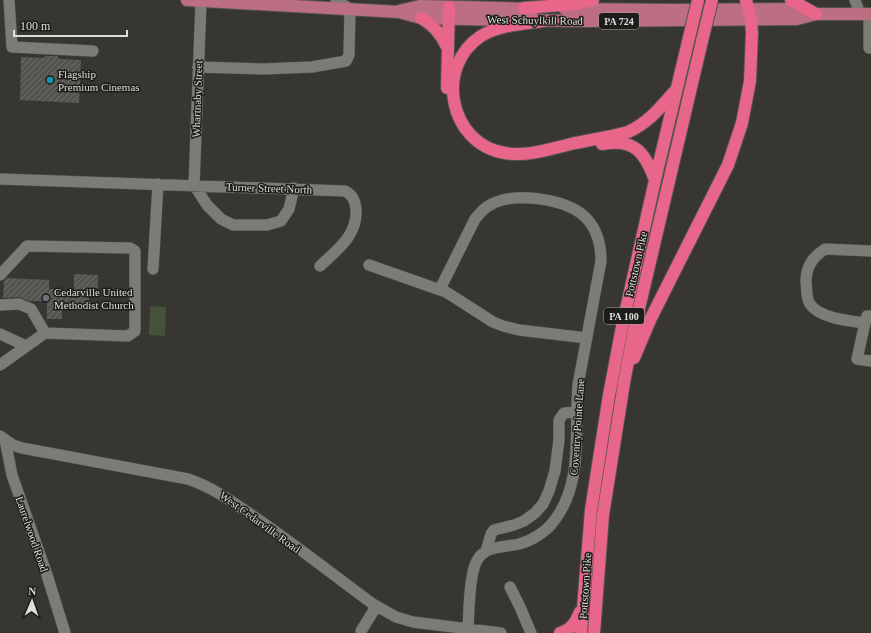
<svg xmlns="http://www.w3.org/2000/svg" width="871" height="633" font-family="Georgia,serif">
  <style>
    .pitch { fill: #46513c }
    .building { fill: url(#building-hatch) }
    .lines { fill: none; stroke-linecap: round; stroke-linejoin: round }
    .minor-casing { stroke: #54534f; stroke-width: 12 }
    .major-casing { stroke: #54534f; stroke-width: 14 }
    .highway-casing { stroke: #54534f; stroke-width: 14 }
    .minor { stroke: #7c7b75; stroke-width: 11 }
    .major { stroke: #bc6e82; stroke-width: 12 }
    .highway { stroke: #e7668a; stroke-width: 12 }
    .highway-bridge-casing { stroke: #54534f; stroke-width: 14; stroke-linecap: butt }
    .highway-bridge { stroke: #e7668a; stroke-width: 12 }
    .culture-dot { fill: #0f9aa8; stroke: #1e1d1b; stroke-width: 1.5 }
    .worship-dot { fill: #6b7280; stroke: #1e1d1b; stroke-width: 1.5 }
    .labels { text-anchor: middle; stroke-width: 3; stroke-linejoin: round; paint-order: stroke }
    .shield { fill: #1e1d1b; stroke: #a5a4a1; stroke-width: 1 }
    .shield-label { font-size: 10px; font-weight: bold; fill: #dfdedb }
    .street-label { font-size: 11px; fill: #dfdedb; stroke: #1e1d1b }
    .poi-label { font-size: 11px; fill: #dfdedb; stroke: #1e1d1b; text-anchor: start }
  </style>
  <defs>
    <pattern id="building-hatch" width="6" height="6" patternUnits="userSpaceOnUse"><rect width="6" height="6" fill="#55544f"/><path d="M-1 1l2-2M0 6l6-6M5 7l2-2" fill="none" stroke="#6d6c68"/></pattern>
  </defs>
  <rect width="100%" height="100%" fill="#373631"/>
  <path class="pitch" d="M150 306 166 307 165 336 149 335Z"/>
  <path class="building" d="M46 56H57L60 59 81 60 79 103 20 100 21 57 43 58Z
    M74 274 98 275V288H89V308L62 307V319H47V301H29L19 297 3 298 4 281 6 278 49 280V289H61V295H74Z"/>
  <g class="lines">
    <g class="minor-casing">
      <path id="minor" d="M9 0 12 47 93 51
        M855 0 860 14
        M869 14V48H871
        M198 67 263 69 312 67 346 61 349 55 350 9 336 0
        M0 179 345 191C353 195 355 201 356 209 358 235 337 250 320 266
        M194 185 201 2
        M194 185 207 205 221 219 233 225H267L281 221 289 209 294 188
        M871 251 825 249C813 257 806 266 806 282 807 289 806 298 810 304 819 318 849 321 865 323L857 359 871 361
        M369 265 446 292 493 322 503 326 519 330 587 338
        M153 269 158 184
        M0 275 27 246 130 248 135 251V331L128 336 45 333 0 365
        M440 289 475 219C479 214 484 208 490 205 514 191 565 199 584 216 597 228 601 245 601 261L578 385C574 431 584 482 554 521 546 532 531 541 519 544 501 548 482 545 475 565 469 580 469 612 468 629
        M0 305 19 304 31 309 45 333
        M865 323 867 316H871
        M0 334 26 346
        M0 436 13 445 22 448 188 479C215 488 235 504 259 520 298 547 335 576 373 604L396 617 413 622 501 633
        M5 440 12 475 47 575 65 633
        M486 551 491 534 494 530 514 525 524 521 535 513 543 504 549 491 555 471 559 440V420L564 413 577 412
        M510 587 520 607 531 633
        M361 631 376 607"/>
    </g>
    <g class="major-casing">
      <path id="major" d="M187 0 399 12 421 18 504 20 586 21 797 19 816 14
        M565 9 673 10 797 9 816 14H871
        M399 11 420 6 534 9"/>
    </g>
    <g class="highway-casing">
      <path id="highway" d="M791 0 816 14
        M524 8 576 4 593 0
        M421 18C434 26 441 34 447 47
        M543 21C523 24 499 25 481 36 434 67 449 144 505 153 527 157 550 149 571 144 590 140 609 137 628 132 648 123 660 108 674 92
        M447 88 449 7
        M602 144C634 138 645 152 655 180
        M634 358 651 318 728 165 742 123 750 81 752 33 751 20 746 0
        M560 633C571 630 576 622 580 612
        M581 633 591 510 609 395 622 327 655 180 687 46
        M594 633 603 515 624 383 634 330 702 41"/>
    </g>
    <use href="#minor" class="minor"/>
    <use href="#major" class="major"/>
    <use href="#highway" class="highway"/>
    <g class="highway-bridge-casing">
      <path id="highway-bridge" d="M702 41 712 0
        M687 46 698 0"/>
    </g>
    <use href="#highway-bridge" class="highway-bridge"/>
  </g>
  <circle class="culture-dot" cx="50" cy="80" r="4"/>
  <circle class="worship-dot" cx="46" cy="298" r="4"/>
  <g class="labels">
    <g class="shield">
      <rect x="599" y="13" width="40" height="16" rx="3"/>
      <rect x="604" y="308" width="40" height="16" rx="3"/>
    </g>
    <g class="shield-label">
      <text x="619" y="25">PA 724</text>
      <text x="624" y="320">PA 100</text>
    </g>
    <g class="street-label">
      <text transform="translate(535 20) rotate(1)" y="4">West Schuylkill Road</text>
      <text transform="translate(197 99) rotate(-88)" y="4">Whartnaby Street</text>
      <text transform="translate(269 188) rotate(2)" y="4">Turner Street North</text>
      <text transform="translate(636 264) rotate(-77)" y="4">Pottstown Pike</text>
      <text transform="translate(577 427) rotate(-86)" y="4">Coventry Pointe Lane</text>
      <text transform="translate(260 522) rotate(36)" y="4">West Cedarville Road</text>
      <text transform="translate(32 534) rotate(71)" y="4">Laurelwood Road</text>
      <text transform="translate(585 586) rotate(-86)" y="4">Pottstown Pike</text>
    </g>
    <g class="poi-label">
      <text x="58" y="78">Flagship<tspan x="58" dy="13">Premium Cinemas</tspan></text>
      <text x="54" y="296">Cedarville United<tspan x="54" dy="13">Methodist Church</tspan></text>
    </g>
  </g>
  <g transform="translate(32 601) rotate(2)" stroke="#1e1d1b" stroke-width="3" paint-order="stroke">
  <path d="M0-3L7 15L0 10L-7 15Z" fill="#dfdedb"/>
  <text y="-6" font-size="11" font-weight="bold" text-anchor="middle" fill="#dfdedb">N</text>
  </g>
  <path d="M14 30v6h113v-6" fill="none" stroke="#dfdedb" stroke-width="2"/>
  <text x="20" y="30" font-size="12" fill="#dfdedb" stroke="#1e1d1b" stroke-width="3" paint-order="stroke">100 m</text>
</svg>
